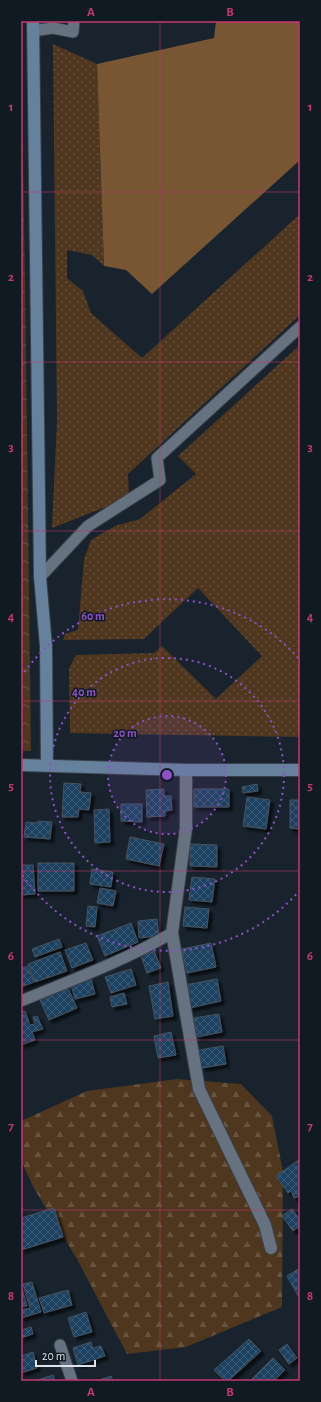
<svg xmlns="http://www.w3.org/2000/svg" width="321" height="1402" font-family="'Alegreya Sans',sans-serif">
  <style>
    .grass { fill: url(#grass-dots) }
    .forest { fill: url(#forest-firs) }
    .park { fill: url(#park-crowns) }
    .water { fill: #795633 }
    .building { fill: url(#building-cross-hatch); stroke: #47535f; filter: url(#shadow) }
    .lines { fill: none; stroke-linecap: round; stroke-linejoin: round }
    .lane-casing { stroke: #384049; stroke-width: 13 }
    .street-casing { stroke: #384049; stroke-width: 14 }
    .secondary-casing { stroke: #384049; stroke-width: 14 }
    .lane { stroke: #66727f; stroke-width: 11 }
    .street { stroke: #66727f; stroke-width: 12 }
    .secondary { stroke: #65819c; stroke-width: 12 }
    .grid { fill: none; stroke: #c63771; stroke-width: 1; stroke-opacity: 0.55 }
    .ring { fill: none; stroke: #8f51c8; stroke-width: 2; stroke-dasharray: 2 4 }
    .centre { fill: #8f51c8; stroke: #0f1a23; stroke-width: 2 }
    .ring-label { font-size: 12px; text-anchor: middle; font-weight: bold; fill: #8f51c8; stroke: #0f1a23; stroke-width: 3; stroke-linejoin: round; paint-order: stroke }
    .neatline { fill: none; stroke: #c63771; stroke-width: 1.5 }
    .grid-label { font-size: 13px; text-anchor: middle; font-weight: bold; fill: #c63771 }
  </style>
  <defs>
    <pattern id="grass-dots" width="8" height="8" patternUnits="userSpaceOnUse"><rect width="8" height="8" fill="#4f361e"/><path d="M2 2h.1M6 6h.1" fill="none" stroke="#68533f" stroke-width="1.8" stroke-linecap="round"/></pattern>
    <pattern id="forest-firs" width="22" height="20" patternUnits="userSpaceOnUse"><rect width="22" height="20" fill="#4f361e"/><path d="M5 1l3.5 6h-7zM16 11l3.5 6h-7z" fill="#68533f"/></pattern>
    <pattern id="park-crowns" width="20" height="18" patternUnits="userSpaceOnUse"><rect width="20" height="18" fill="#4f361e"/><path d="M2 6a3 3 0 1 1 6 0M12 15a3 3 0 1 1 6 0" fill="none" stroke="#68533f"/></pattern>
    <pattern id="building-cross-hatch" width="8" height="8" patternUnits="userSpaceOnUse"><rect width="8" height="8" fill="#1c3f5e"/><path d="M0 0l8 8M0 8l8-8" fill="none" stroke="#3d5b75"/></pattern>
    <filter id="shadow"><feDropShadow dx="3.5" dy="3.5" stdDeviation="1" flood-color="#0009"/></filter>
  </defs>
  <rect width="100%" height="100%" fill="#18232d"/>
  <path class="grass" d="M53 44 97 64 104 266 92 255 67 250V278L83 291 91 313 142 358 300 214V315L128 474 129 498 52 528 57 420Z
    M300 345V728L298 737 70 733 69 668 76 655 154 653 162 646 216 699 262 656 198 588 144 639 63 640 65 634 78 630 84 559 91 540 115 526 140 519 196 474 178 456Z"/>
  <path class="forest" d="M177 1079 241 1084 272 1116 283 1172 282 1307 186 1347 127 1354 77 1259 35 1190 21 1161V1121L87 1091Z"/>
  <path class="park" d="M21 51 25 282 31 751H21Z"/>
  <path class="water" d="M216 21H300V160L152 294 126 270 104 266 97 64 214 38Z"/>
  <path class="building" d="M64 783 81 784 80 792 91 793 89 810 79 809 78 817H62Z
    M257 784 258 791 243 793 242 787Z
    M164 789V796H171L172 810 165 811V816L147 817 146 790Z
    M194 789H229V807H194Z
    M247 797 270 800 266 829 243 826Z
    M290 800H300V829L290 828Z
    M121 804H142V822L121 821Z
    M109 809 110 842 95 843 94 810Z
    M38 821 52 822 50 839 24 837 26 822 37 823Z
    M130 837 164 844 159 866 126 859Z
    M190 844 217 845V867L190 866Z
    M38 863H74V891H38Z
    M21 865H33L35 894 21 895Z
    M92 869 113 872 111 887 90 884Z
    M192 877 215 879 212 902 189 900Z
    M100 888 116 891 113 906 97 903Z
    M88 906 97 907 95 927 86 926Z
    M185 907 209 909 207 928 183 926Z
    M157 919 159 936 139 938 138 921Z
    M131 923 138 942 105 956 97 936Z
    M59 939 62 947 35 957 32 949Z
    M86 943 93 960 72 968 65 950Z
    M211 943 216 967 187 973 182 949Z
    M154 951 161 968 147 973 141 956Z
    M60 952 67 971 35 982 28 964Z
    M27 966 34 982 21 987V969Z
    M131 969 136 985 111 993 105 977Z
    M91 979 95 994 75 999 71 985Z
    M217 979 221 1001 190 1008 185 985Z
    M168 982 173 1016 155 1019 149 986Z
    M68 988 77 1008 49 1020 40 1000Z
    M124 993 127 1004 112 1007 110 997Z
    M25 1011 30 1025 35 1024 33 1017 37 1016 43 1029 32 1032 35 1040 21 1045V1012Z
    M219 1014 222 1032 197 1037 194 1018Z
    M171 1032 176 1055 158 1058 154 1036Z
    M223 1046 226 1064 202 1068 199 1050Z
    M300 1159V1196L294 1198 291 1191 288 1193 276 1176Z
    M54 1208 63 1237 21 1250V1218Z
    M292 1209 300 1220V1226L293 1231 282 1216Z
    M300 1268V1299L287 1276Z
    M32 1282 41 1312 21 1318V1310L30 1308 23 1284Z
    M21 1285 27 1306 21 1307Z
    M68 1290 72 1305 44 1313 39 1298Z
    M86 1312 92 1332 74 1337 68 1318Z
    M31 1327 33 1334 21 1338V1330Z
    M249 1339 261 1351 228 1381H225L214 1370Z
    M91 1342 93 1348 101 1346 105 1356 78 1365 73 1348Z
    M287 1344 297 1358 289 1364 279 1350Z
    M33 1352 37 1368 21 1373V1356Z
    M273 1358 285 1370 274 1381H250Z
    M53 1375 55 1381H34Z
    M111 1376 113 1381H96Z"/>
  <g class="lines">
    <g class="lane-casing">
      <path id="lane" d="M33 31 53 28 73 32 74 21
        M40 577 88 526 160 480 157 458 300 327
        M21 1001C72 980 124 961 172 933
        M60 1345 72 1381"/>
    </g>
    <g class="street-casing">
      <path id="street" d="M186 770V828L172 933 199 1089 265 1225 271 1248"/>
    </g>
    <g class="secondary-casing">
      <path id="secondary" d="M33 21 40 577 46 646 47 765
        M21 765 186 770H300"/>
    </g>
    <use href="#lane" class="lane"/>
    <use href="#street" class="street"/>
    <use href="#secondary" class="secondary"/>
  </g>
  <path class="grid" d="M160 21V1381M21 192H300M21 362H300M21 531H300M21 701H300M21 871H300M21 1040H300M21 1210H300"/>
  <circle cx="167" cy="775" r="59" fill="#8f51c8" fill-opacity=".12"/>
  <g class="ring">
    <circle cx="167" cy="775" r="59"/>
    <circle cx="167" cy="775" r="117"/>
    <path d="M300 890A176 176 0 0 1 21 873M21 677A176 176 0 0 1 300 660"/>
  </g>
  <circle cx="167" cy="775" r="6" class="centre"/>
  <g class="ring-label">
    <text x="93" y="620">60 m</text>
    <text x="84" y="696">40 m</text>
    <text x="125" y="737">20 m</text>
  </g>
  <rect width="321" height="1402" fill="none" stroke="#0f1a23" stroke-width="44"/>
  <path d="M36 1360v6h59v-6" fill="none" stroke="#dde4ec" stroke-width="2"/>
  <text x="42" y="1360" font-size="12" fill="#dde4ec" stroke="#0f1a23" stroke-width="3" paint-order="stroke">20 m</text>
  <rect x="22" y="22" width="277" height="1358" class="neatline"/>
  <g class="grid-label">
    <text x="91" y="16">A</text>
    <text x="230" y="16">B</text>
    <text x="11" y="111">1</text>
    <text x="310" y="111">1</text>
    <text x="11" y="281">2</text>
    <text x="310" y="281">2</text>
    <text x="11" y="451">3</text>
    <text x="310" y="451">3</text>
    <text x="11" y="621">4</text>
    <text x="310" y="621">4</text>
    <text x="11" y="790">5</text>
    <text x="310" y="790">5</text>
    <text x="11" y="960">6</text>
    <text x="310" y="960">6</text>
    <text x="11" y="1130">7</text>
    <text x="310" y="1130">7</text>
    <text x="11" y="1300">8</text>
    <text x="310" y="1300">8</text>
    <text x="91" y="1396">A</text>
    <text x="230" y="1396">B</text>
  </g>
</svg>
